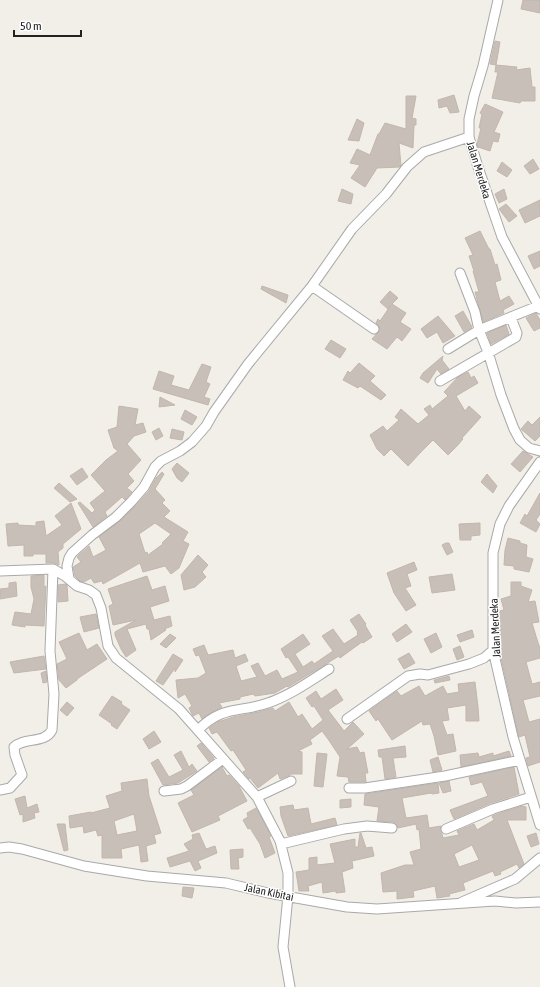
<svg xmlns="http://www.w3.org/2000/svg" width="540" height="987" font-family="'Asap Condensed',sans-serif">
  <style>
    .building { fill: #c7bfb8; stroke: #c4b6ab; fill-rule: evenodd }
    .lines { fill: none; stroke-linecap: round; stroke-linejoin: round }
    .minor-casing { stroke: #a9a9a9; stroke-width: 11 }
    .minor { stroke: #fff; stroke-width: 9 }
    .labels { text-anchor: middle; stroke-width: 3; stroke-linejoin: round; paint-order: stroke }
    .street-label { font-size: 11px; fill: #222; stroke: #fff }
  </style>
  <rect width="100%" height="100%" fill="#f2efe9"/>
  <path class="building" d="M523 0H540V13L521 9Z
    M495 41 500 42 496 65 490 64Z
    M496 65 517 67 516 70 530 68 532 87H535V101H521L520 103 492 98 498 72H495Z
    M454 95 459 112 450 113 447 106 439 108 438 100Z
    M406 96H416L412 118 416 119V125H414L413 148 399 143 401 166 400 167 377 168 365 187 351 178 360 165 350 163 357 149 370 155 378 134H379L385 123 406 129Z
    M485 104 503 112 494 132 500 134 498 142 493 141 490 151 478 147 477 144 481 128H479L482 114 480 113Z
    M357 119 364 123 359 141 348 140Z
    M533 159 539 169 530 174 524 166Z
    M502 162 512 170 507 177 497 171Z
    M342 189 353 194 351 204 338 201Z
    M504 189 507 199 499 203 495 194Z
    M540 200V216L525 223 519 210Z
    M506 204 517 216 509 222 499 209Z
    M480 231 489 249H490L495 265 497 264 501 280 495 282 500 301 509 296 514 304 503 310 504 313 483 322 475 292H479L473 271H474L469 256 473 255 465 238Z
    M540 251V266L534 269 528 256Z
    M262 286 288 295 286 303 261 289Z
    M390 291 398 298 392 304 406 313 400 322 411 329 402 341 397 337 387 349 372 339 380 330 379 326 376 323 378 319 380 321 391 305 388 309 380 302Z
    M463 311 472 327 464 332 455 316Z
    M536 313 540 320V328L534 331 526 318Z
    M438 316 455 336 443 343 437 332 427 338 421 329Z
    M506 325 509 334 491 344 487 333Z
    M331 340 346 349 340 358 325 349Z
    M443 356 442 360 449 369 441 374 437 369 428 383 420 378 423 373Z
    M359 363 375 376 370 381 386 395 381 400 360 386 358 388 343 380 348 371 350 373Z
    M202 364 211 367 206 382 210 384 204 397 210 399 208 405 153 389 159 371 174 376 171 385 189 390Z
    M468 372 471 378 474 376 478 383 456 396 465 411 469 406 481 417 462 438 463 439 457 446 448 455 433 440 421 452 408 466 391 449 384 456 377 449 370 435 383 426 387 431 399 420 395 417 401 409 418 424 429 415 424 409 430 405 432 409 448 396 444 392 458 377Z
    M160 397 175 405 159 407Z
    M119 406 138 409 135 425 143 423 146 432 134 436 127 444 141 460 128 474 134 481 127 488 132 492 125 500 122 497 105 512 107 516 93 527 78 503 80 502 92 513 95 510 90 503 105 491 91 475 106 460 118 451 114 448 108 430 117 427Z
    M185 410 197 417 192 425 181 419Z
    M540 417V436L535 441 521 429 528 421 532 425Z
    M159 428 163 436 156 440 152 432Z
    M172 429 184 432 182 440 170 438Z
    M523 451 533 457 520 472 511 464Z
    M177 463 189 473 182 482 177 478 172 469Z
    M82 468 88 477 77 485 70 476Z
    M162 472 164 474 155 489 165 500 162 503 170 511 164 517 188 532 183 541 189 544 179 568 171 574 165 566 143 572 140 563 103 584 102 581 94 583 91 578 84 582 80 581 75 576 73 567 81 562 77 557 89 546 93 557 106 550 99 537 120 521 135 506 149 491 156 478ZM155 523 171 534 162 543 163 544 148 555 147 552 145 553 139 534Z
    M487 474 497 486 493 493 481 482Z
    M59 483 77 499 70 502 54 488Z
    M540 493V514L536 520 540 524 536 532 520 523 525 514 527 516Z
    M71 503 81 529 63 544V548L58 552 59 565 54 563H46V554H33V556H24V545L8 546 6 524 18 523V525L36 526V522L44 521 46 536 62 525 55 516Z
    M480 523V535L471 536V540H460L459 524Z
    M508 538 520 541V543L527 545 526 557 533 559 529 572 514 569V566L504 565 505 550Z
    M446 543H449L453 552 447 555 442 545Z
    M198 555 208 565 202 572 206 577 195 587 184 590 181 575Z
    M414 562 417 570 407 574 411 586 405 588 416 605 406 611 394 593 387 573Z
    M452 574 455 590 432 593 429 577Z
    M44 575V587L46 586 44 626 25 625V627L12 625 15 612 31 614 34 599 31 587V576Z
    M147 576 152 590 165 586 169 601 150 607 154 620 170 616 172 626 164 629 166 630 151 640 149 629H147L146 624 127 629 136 650 126 657 121 649 115 635V632L136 620 113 625 109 606 113 604 108 589Z
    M16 582 17 596 0 599V589L9 588V583Z
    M511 582H521V586L532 590 528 602 535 601 539 622 532 623 539 646H540V658L526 662 532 684 540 682V696L523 700 529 722 540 719V762L528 766 526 758 530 757 525 735 519 737 518 733 499 649V611L504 610 501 599 511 596Z
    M66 584 67 585 68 601 58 602V585Z
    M96 614 99 628 84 632 80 617Z
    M359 614 366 624 365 625 372 637 363 643 362 642 340 658 339 656 288 687 287 686 275 693 255 696 253 694 240 697V699L219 703 222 707 212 712 202 719 199 713 193 716 189 708 192 706 185 694 178 698 176 680 198 678 206 673 199 655 196 656 193 649 204 645 208 655 233 650 235 658 245 654 248 661 236 666 241 681 257 677 251 666 258 663 265 676 277 670 282 679 298 672 288 657 286 658 281 649 303 634 310 644 295 654 303 667 312 661 314 664 333 651 322 636 333 629 344 644 358 635 357 633 358 632 350 620Z
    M406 624 412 632 397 642 392 634Z
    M472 630 474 637 460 642 457 635Z
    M79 633 87 650 97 644 107 659 77 679V680L66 688 59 680 57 664 67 659 59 642Z
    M436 633 442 647 431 653 424 639Z
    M170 634 176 638 166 648 160 644Z
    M460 646 464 657 457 660 453 649Z
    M409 653 415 663 404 669 398 659Z
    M173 654 183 660 175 672V668L163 685 156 681Z
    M44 656 46 669 14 673 10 662Z
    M46 671 47 682 43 683 41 673Z
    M449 676 450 680 435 683 434 680Z
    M475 682 478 707 479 721H466V705L447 708 449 720 442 721 447 735 453 734 456 751 438 755 434 736 430 724 423 725 422 721 392 740 378 719 376 721 369 711 397 691 401 696 419 686 425 696 443 686 447 694 459 692 458 684Z
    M336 689 343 700 328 710 344 731 353 722 364 734 347 749 357 747 360 753 364 752 368 773H365L366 782H349L348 777 337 776 340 757 328 739 322 731 310 740 312 744 298 751 302 752V774H290V775L280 779 278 773 258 788 250 778 249 779 243 772 246 770 233 750 231 751 217 732 212 734 209 728 218 722 233 717 259 712 273 708 275 711 289 702 298 717 302 714 312 729 323 720 314 706 312 707 306 698 316 691 321 699Z
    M112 696 122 702 121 704 130 710 117 729 111 725 112 724 99 715Z
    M67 702 74 708 67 716 60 710Z
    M154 731 161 742 149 749 143 739Z
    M201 743 214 758 209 762 197 746Z
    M405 746 406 757 393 758 396 777 385 779 382 757H379L378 750Z
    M181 751 189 767 192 764 197 771 178 783 163 785 151 763 158 759 169 777 183 770 174 755Z
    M509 751 511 756 461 767 460 755 478 753 479 757 493 753V756Z
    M317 753 327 754 323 787 314 786Z
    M438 757 442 770 433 772 430 760Z
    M222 767 227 776 229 775 239 786 247 801 218 816 220 820 192 832 178 803 194 795 191 790Z
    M514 767 519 794 491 803 454 819 450 810 488 796 482 782 471 785 469 777Z
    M147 779 149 796 161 833 154 835 156 843 146 846 148 861 141 862 139 845 121 849 122 858H102V835L98 836 96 830 84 833 83 826 70 828 69 816 91 812V813L110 808 106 796 122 791 121 783ZM134 814 137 831 117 835 114 821Z
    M449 781 451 791 443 793 439 783Z
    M438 783 439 793 432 794 431 793 402 798 406 818 427 815 429 828 441 826 440 831 442 834 443 838 459 835 457 831 474 824 477 830 494 820 492 816 522 806 526 807V820H507L524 864 519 868 517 864 500 872 501 874 495 876 493 871 463 883 465 890 449 894 450 896 437 898 435 886 413 891 414 897 397 899V891L383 892 381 873 405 865H414L410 852 421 849 419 829 417 830 416 824 398 828 396 823 393 822 377 821 379 807 364 805 365 794ZM472 845 479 860 459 867 454 854Z
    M25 796 27 808 37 804 39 812 34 813 35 818 23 822V814L20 815 15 799Z
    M351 799V807L340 808V800Z
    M293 805 294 810 308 808 311 824 335 818 337 825 288 836 281 816 280 807Z
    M256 808 271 836 269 837 275 853 265 858 260 844 250 828 248 829 243 820 248 817 247 813Z
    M57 824H65L68 850 64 851Z
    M199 833 206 849 215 846 217 853 198 861 201 868 195 871 190 861 170 867 167 858 189 851 184 844 193 839 192 835Z
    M360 833H361L366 848 372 847 374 856 352 861 353 868 342 872 345 892 336 893V891L323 893 322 882 308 886 309 891H299L296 872 309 870V858L317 857V865L335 863 330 844 355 839V847H358Z
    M536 833 539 844 531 847 527 836Z
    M243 849V857L238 858 239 869H231L230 850Z
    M183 887 194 888 192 898 182 896Z"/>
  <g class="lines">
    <g class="minor-casing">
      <path id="minor" d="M498 0 483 66 474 96 469 119V137L478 167 502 237 540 309
        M460 273 475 312 479 330 488 352 501 395 514 429 520 440 529 448 540 451
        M312 286 374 329
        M448 349 479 330 538 306
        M440 381 516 337 517 333 511 318
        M540 462 509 506 500 524 493 553V650L513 737 540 825
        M0 571 53 569 65 576 77 586 89 590 96 595 101 608 108 646 116 658 179 709 257 797 280 841 288 873V896L283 947 290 987
        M69 579 67 566 69 558 72 553 92 535 116 517 131 502 144 487 155 467 161 461 180 451 192 442 206 426 214 412 248 364 312 286 352 229 386 194 407 167 424 152 469 137
        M347 719 408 676 420 674 428 675 469 664 484 658 493 650
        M198 730C223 705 239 713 268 703 291 695 310 681 329 669
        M349 788H365L445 776 520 760
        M0 790 10 788 22 775 15 755 14 747C24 737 45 744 52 730L54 694 50 651 53 569
        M164 791 181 789 187 786 223 759
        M257 797 291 781
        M446 829 493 809 531 797
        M281 844 344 829 367 826 392 828
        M0 848 9 847 22 849 84 866 147 876 226 883 268 893 347 907 377 909 495 901 516 903 540 902
        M462 902 515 879 540 858"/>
    </g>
    <use href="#minor" class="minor"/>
  </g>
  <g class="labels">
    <g class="street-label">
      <text transform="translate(479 170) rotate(73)" y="4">Jalan Merdeka</text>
      <text transform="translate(495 628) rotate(-93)" y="4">Jalan Merdeka</text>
      <text transform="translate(269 892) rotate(12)" y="4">Jalan Kibitai</text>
    </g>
  </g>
  <path d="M14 30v6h67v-6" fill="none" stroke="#222222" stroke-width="2"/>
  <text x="20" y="30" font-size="12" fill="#222222" stroke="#ffffff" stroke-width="3" paint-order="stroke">50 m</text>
</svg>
